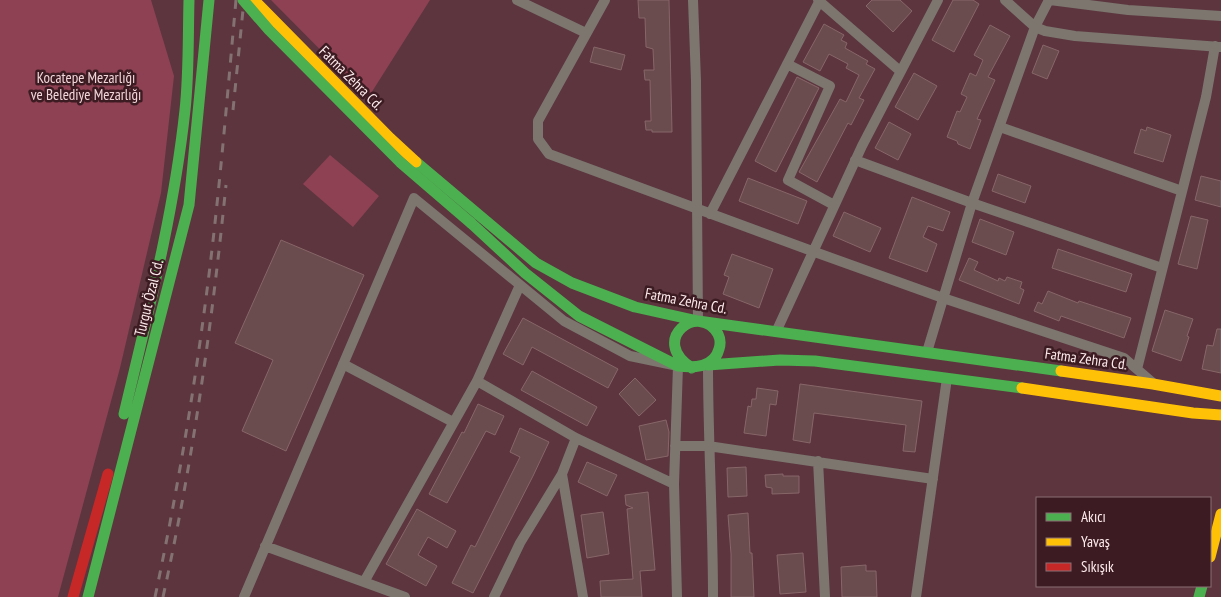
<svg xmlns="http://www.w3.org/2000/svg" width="1221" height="597" font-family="'PT Sans Narrow',sans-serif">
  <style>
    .green { fill: #8d4152 }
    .building { fill: #6b4c4e; stroke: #876668 }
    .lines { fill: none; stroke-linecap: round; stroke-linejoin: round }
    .street { stroke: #7c766f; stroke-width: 10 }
    .fast { stroke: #4caf50; stroke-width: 11 }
    .slow { stroke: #ffc107; stroke-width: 11 }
    .jam { stroke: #c62828; stroke-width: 11 }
    .rail { stroke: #837271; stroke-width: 3; stroke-dasharray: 9 9; stroke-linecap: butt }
    .fast-bridge { stroke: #4caf50; stroke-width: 11 }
    .labels { text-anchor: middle; stroke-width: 5; stroke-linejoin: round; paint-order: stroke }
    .park-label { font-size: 15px; fill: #f1d6da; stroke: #3c1c22 }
    .street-label { font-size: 15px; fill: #feecee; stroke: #3c1c22 }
  </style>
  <rect width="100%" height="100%" fill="#5c353e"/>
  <path class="green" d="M0 0H151L174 76 161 193 120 368 58 597H0Z
    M271 0H430L368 98Z
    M330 155 379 196 353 227 303 184Z"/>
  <path class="building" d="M638 0H669L672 132H652V130H646L645 121H651L650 80H645L644 70H654L653 49 646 47 645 18H639Z
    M872 0H900L912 11 893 32 866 6Z
    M953 0H973L979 4 954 52 932 40Z
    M824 24 844 35 841 40 847 43 845 48 868 61 866 64 875 69 859 98 864 100 851 125 848 123 817 182 799 172 840 99 846 102 859 75 846 68 848 64 829 54 820 71 803 62Z
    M990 25 1010 36 988 77 995 80 977 119 981 120 970 149 958 144 957 141 947 137 957 111 960 112 967 97 961 94 970 73 976 76 983 60 974 55Z
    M1043 45 1059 51 1047 79 1032 73Z
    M594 47 625 55 621 70 590 62Z
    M914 73 937 86 918 120 895 107Z
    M797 77 819 88 776 172 755 161Z
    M889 122 911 134 898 160 875 148Z
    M1147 127 1171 135 1163 162 1134 153 1141 129 1146 131Z
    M998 174 1031 186 1025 203 992 191Z
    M1201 176 1221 181V207L1195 200Z
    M748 178 807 201 798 224 739 201Z
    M912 197 950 212 943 231 928 226 923 237 937 244 927 272 889 258Z
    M844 212 881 228 870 252 833 236Z
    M1191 216 1208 220 1197 269 1178 264Z
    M980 219 1014 232 1006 255 972 242Z
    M281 240 364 275 286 451 242 431 273 360 235 343Z
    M1058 249 1132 274 1126 292 1052 268Z
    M732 254 773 269 759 308 723 294 729 277 724 275Z
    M969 258 978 262 974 270 998 281 999 278 1005 281 1007 277 1022 282 1020 288 1024 290 1019 304 959 280Z
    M1048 291 1078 303 1079 301 1131 318 1124 338 1061 316 1059 321 1034 311 1038 302 1042 304Z
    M1165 310 1193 319 1187 336 1189 337 1181 361 1152 351Z
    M523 318 618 369 608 388 532 347 523 365 503 354Z
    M1217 329H1221V373L1202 369 1207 345 1213 346Z
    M532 371 597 407 587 426 521 390Z
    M635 378 656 400 639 416 619 394Z
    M800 384 922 401 915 452 903 451 906 425 814 413 810 443 793 440Z
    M757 388 778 391 776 405 770 404 766 436 744 433 748 406 751 407 752 399H756Z
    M478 404 504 416 495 435 486 431 447 503 429 494 462 432 464 433Z
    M666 420 669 432 668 456 646 460 639 426Z
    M520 428 549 442 533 476 473 593 452 583 471 545 475 547 520 457 510 452Z
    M587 462 617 475 607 496 578 482Z
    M746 467 747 496 728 497 727 468Z
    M783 474V476H799V493L772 494V488L766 487 765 475Z
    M648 492 655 570 640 571 642 597H601L600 581 633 579 627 509 633 508 626 505 625 495Z
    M417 509 456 531 447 548 428 537 418 555 437 566 426 586 386 564Z
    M603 512 609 554 587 558 581 515Z
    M748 513 750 553H752L754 597H731V554L728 515Z
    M803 553 806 592 780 594 777 555Z
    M866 565V571H876L877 597H842L841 567Z"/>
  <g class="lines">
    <path class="street" d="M517 0 586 33
      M605 0 538 121V139L549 154 812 251 943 298 1124 358 1153 383
      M693 0 696 81 698 321
      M818 0 900 71
      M1005 0 1035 27 1045 31 1075 36 1220 47
      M1050 0 1128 10 1221 16
      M787 64 830 86 788 180 834 205
      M1000 127 1182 191
      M855 160 972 203 1162 268
      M710 214 819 2
      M776 332 862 146 938 0
      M927 352 972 203 1035 27 1049 0
      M343 364 453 422
      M708 365C708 443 713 520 713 597
      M1137 369 1206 97 1215 46
      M477 381 576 438 674 484
      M675 446H708L933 479
      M818 461 825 597
      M562 474 583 597
      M265 546 405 597
      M364 582 477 381 520 285
      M244 597 414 198 564 321 630 356 678 366 674 484 677 597
      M494 597 520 543 562 474 576 438
      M916 597 947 378"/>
    <path class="fast" d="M416 162 536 263 572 283 635 307 698 321 1061 371
      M471 223 525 273 579 316 678 366C694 368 714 368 719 349 721 343 720 338 718 334 699 301 648 340 692 368
      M708 365 780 360 815 361 1022 388
      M124 414C148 313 174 213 185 110 189 74 188 36 189 0
      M88 597 189 205 209 0
      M1199 597 1202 586"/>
    <path class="slow" d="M254 0 390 138 416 162
      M1061 371 1153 384 1221 396
      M1022 388 1193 413 1221 415
      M1210 557 1221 514"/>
    <path class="jam" d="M73 597 108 474"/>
    <path class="rail" d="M233 110 244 0
      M155 597C176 498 193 398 206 298 219 199 227 99 236 0
      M163 597C193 460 212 324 226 185"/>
    <path class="fast-bridge" d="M243 0 269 30 400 162 471 223"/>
  </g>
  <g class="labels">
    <g class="park-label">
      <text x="86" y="83">Kocatepe Mezarlığı<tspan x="86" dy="17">ve Belediye Mezarlığı</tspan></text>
    </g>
    <g class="street-label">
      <text transform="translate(351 78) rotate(45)" y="5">Fatma Zehra Cd.</text>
      <text transform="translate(149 298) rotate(-76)" y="5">Turgut Özal Cd.</text>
      <text transform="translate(686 301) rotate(11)" y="5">Fatma Zehra Cd.</text>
      <text transform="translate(1086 359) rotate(8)" y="5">Fatma Zehra Cd.</text>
    </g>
  </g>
  <rect x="1036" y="497" width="175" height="90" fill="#3c1c22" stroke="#8a6f74"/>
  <rect x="1046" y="513" width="25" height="8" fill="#4caf50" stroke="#8a6f74"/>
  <text x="1081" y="522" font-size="15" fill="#feecee">Akıcı</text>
  <rect x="1046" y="538" width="25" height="8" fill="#ffc107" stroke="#8a6f74"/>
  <text x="1081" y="547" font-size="15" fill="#feecee">Yavaş</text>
  <rect x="1046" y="563" width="25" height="8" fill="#c62828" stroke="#8a6f74"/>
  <text x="1081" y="572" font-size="15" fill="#feecee">Sıkışık</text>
</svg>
